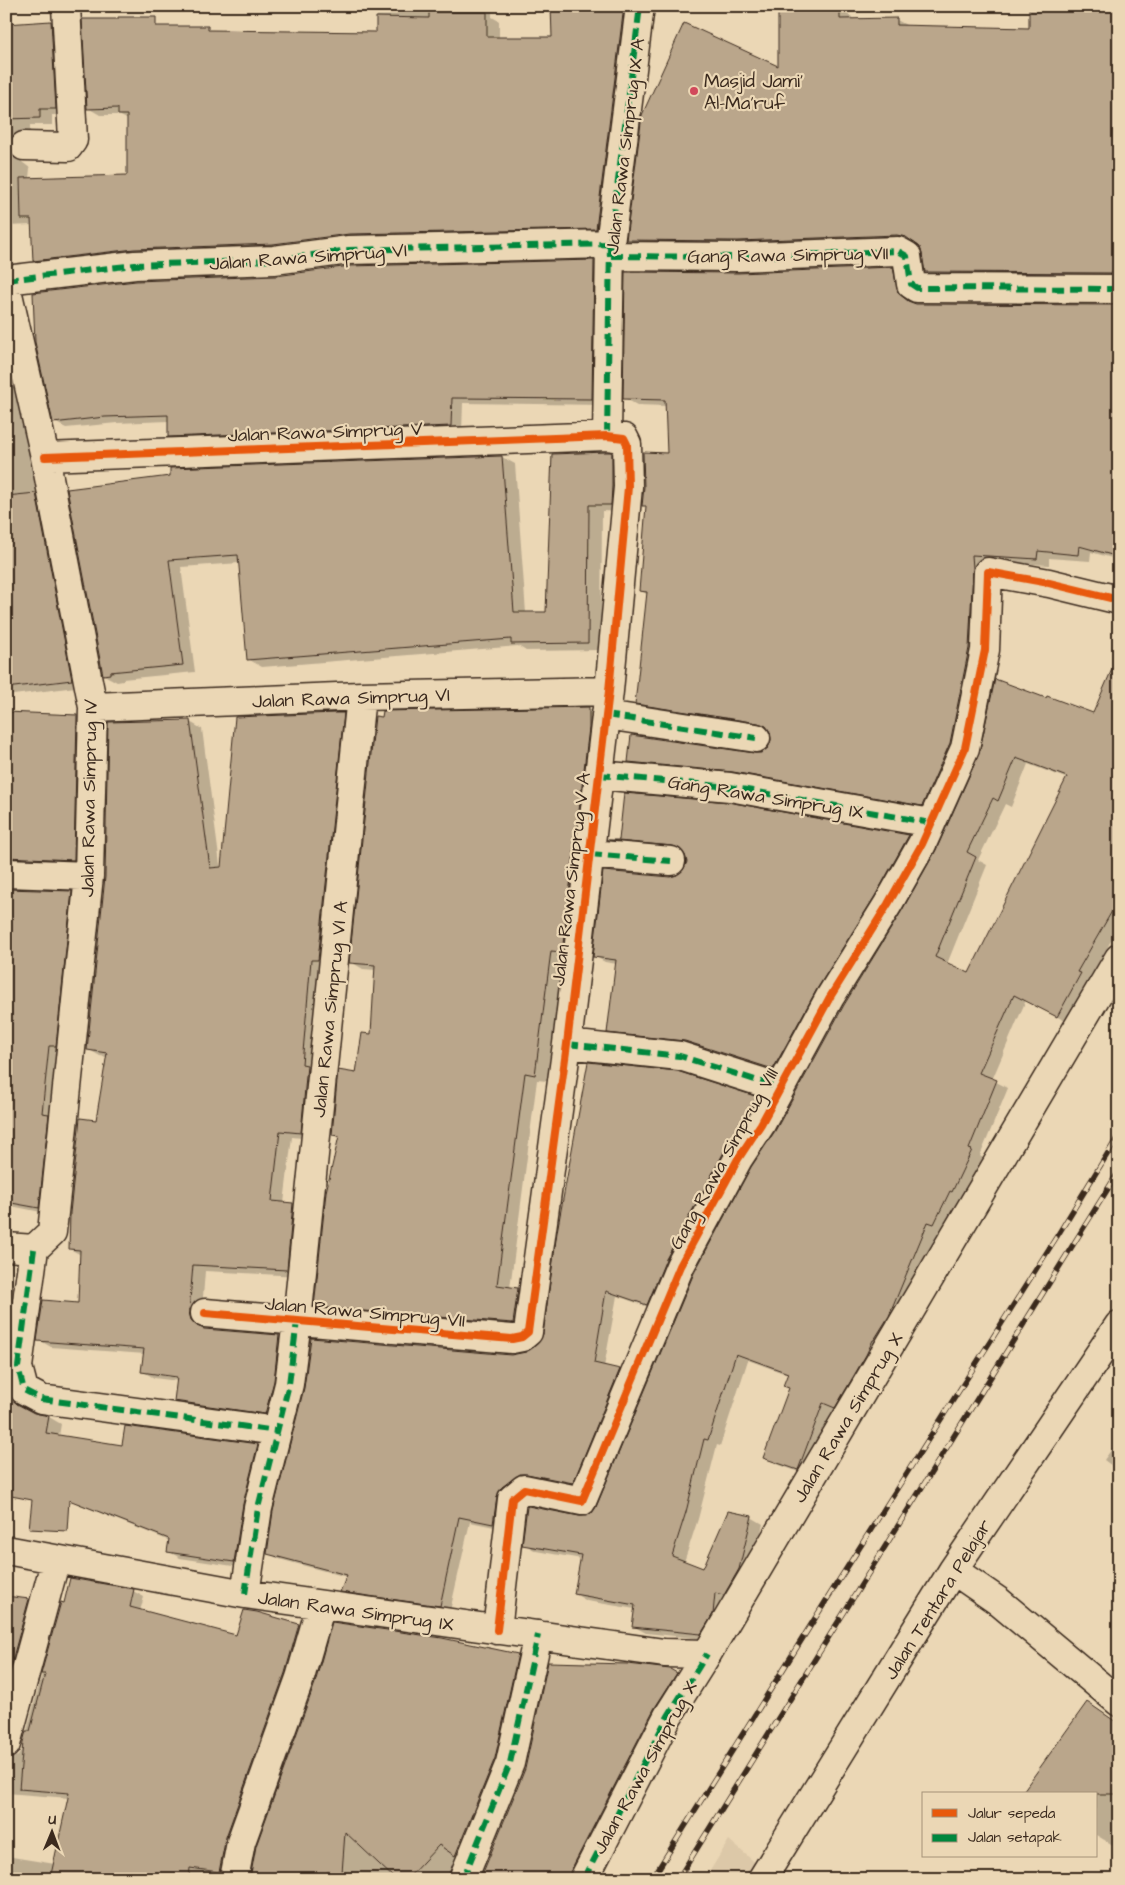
<svg xmlns="http://www.w3.org/2000/svg" width="1125" height="1885" font-family="'Architects Daughter',sans-serif">
  <style>
    .built { fill: #dcc8a8 }
    .shadow { fill: #0003; fill-rule: evenodd }
    .building { fill: #baa68b; stroke: #3b2a1e; fill-rule: evenodd }
    .lines { fill: none; stroke-linecap: round; stroke-linejoin: round }
    .minor-casing { stroke: #3b2a1e; stroke-width: 31 }
    .minor { stroke: #ebd7b5; stroke-width: 28 }
    .rail-casing { stroke: #3b2a1e; stroke-width: 5.5 }
    .rail { stroke: #ebd7b5; stroke-width: 4; stroke-dasharray: 11; stroke-linecap: butt }
    .quiet { stroke: #00873e; stroke-width: 6; stroke-dasharray: 12 6; stroke-linecap: butt }
    .cycleway-casing { stroke: #ebd7b5; stroke-width: 11 }
    .cycleway { stroke: #e8590c; stroke-width: 8 }
    .poi-dot { fill: #d1495b; stroke: #ebd7b5; stroke-width: 2 }
    .labels { text-anchor: middle; stroke-width: 4.5; stroke-linejoin: round; paint-order: stroke }
    .poi-label { font-size: 19px; fill: #3b2a1e; stroke: #ebd7b5; text-anchor: start }
    .street-label { font-size: 19px; fill: #3b2a1e; stroke: #ebd7b5 }
  </style>
  <rect width="100%" height="100%" fill="#ebd7b5"/>
  <filter id="ink" filterUnits="userSpaceOnUse"><feTurbulence type="fractalNoise" baseFrequency=".02" numOctaves="2"/><feDisplacementMap in="SourceGraphic" scale="10" xChannelSelector="R" yChannelSelector="G"/><feConvolveMatrix kernelMatrix="1 2 1 2 8 2 1 2 1" color-interpolation-filters="sRGB"/></filter>
  <g filter="url(#ink)">
    <path class="built" d="M729 1840 774 1879H705Z"/>
    <path class="shadow" d="M377 6H492V17L499 21V38H553V6H639L608 235 47 267 35 260 33 225 6 226V25L51 22 63 29 67 115H52V125H30V139L20 154 22 162 30 168 29 179 128 176V120L119 115H100L88 108 124 31 377 33Z
      M1030 6H1090L1095 9 1119 11V280L938 279 926 272 921 246 911 242 751 248 640 247 628 240 779 68 840 10 852 17V20H897L908 26 1030 29Z
      M594 261 605 268 603 405 463 403 462 432 180 442 169 436V421L117 423 66 428 54 422 276 277Z
      M892 268 905 275 910 301 914 304 1119 306V560L1091 552 1090 561 1049 558V565L984 561 981 655 934 812 641 768 629 761 762 754 769 749 773 740 769 728 648 710 636 703 648 595 640 590 647 507 643 505 668 454 666 406 637 405 624 398 738 274Z
      M6 343 38 495 48 501 83 686 6 696Z
      M611 454 624 461V512L602 511 601 650 526 651 518 646 262 667 248 659 240 563 181 567 195 672 123 679V681L117 682 104 675 171 477V469L502 457 515 464 526 613H547L553 455Z
      M1119 669V927L1089 979 1092 981 1069 1023 1026 1000 992 1080 1008 1088 980 1156 983 1158 946 1230 941 1228 901 1323 847 1414 835 1409 810 1476 777 1464 765 1457 790 1388 789 1375 748 1360 720 1446 717 1445 698 1519 684 1562 703 1570 751 1517 763 1524 751 1576 713 1640 646 1633 633 1626 635 1609 587 1601 575 1594 582 1559 536 1551 524 1544 579 1518 587 1517 593 1514 776 1132 937 851 981 755 1094 715ZM1028 764 1068 779 970 974 947 964 987 865 978 860 1005 804 1011 807Z
      M588 708 601 715 574 959 563 957 547 1081 537 1080 510 1288 518 1290 530 1297 526 1329 328 1313 316 1306 340 1139 333 1135 372 1035 376 970 363 969 351 962 383 718Z
      M6 713 77 716 89 723 85 866 6 870Z
      M343 715 355 721 312 1139 292 1137 284 1203 293 1204 305 1211 298 1276 205 1271 201 1323 205 1330 279 1336 291 1343 277 1420 187 1407 175 1401 178 1381 154 1378 142 1371 145 1354 51 1347 39 1340 79 1304 81 1255 70 1249 97 1121 107 1057 100 1056 88 1049 190 722 202 729 221 872Z
      M625 794 728 804 909 836 919 842 784 1075 697 1047 619 1038 609 1032 617 964 605 962 594 956 670 878 678 876 685 871 688 862 684 851 619 845 612 841H620Z
      M6 890 71 892 83 899 51 1214 6 1205Z
      M676 1073 757 1098H756L720 1156 722 1158 758 1099 767 1104 657 1310 617 1296 604 1367 620 1370 630 1376 583 1488 539 1479 504 1529 470 1522 450 1611 352 1597 342 1591 347 1577 279 1559 268 1553 511 1356 525 1354 539 1344Z
      M6 1296 24 1304 15 1401 33 1414 49 1417 61 1424 59 1436 123 1446 257 1445 269 1452 246 1568 180 1558 168 1551 170 1541 78 1504 66 1497 6 1493Z
      M1119 1439V1471L1104 1460Z
      M133 1591 144 1597 140 1611 237 1636 257 1613 299 1626 309 1632 230 1879H6V1856L55 1864 69 1798 6 1793V1760L18 1756 22 1749 61 1603Z
      M6 1597 29 1600 39 1606 6 1728Z
      M517 1655 528 1661 459 1879H251Z
      M669 1670 686 1680 580 1879H481L526 1769Z
      M1087 1703 1119 1724 1118 1848 1096 1835V1794Z"/>
    <path class="building" d="M551 6H624L596 229 349 234 273 244 134 249 33 261 31 219H21L20 178 127 175V115H118V108L87 109 82 19H118V17H156V26H208V30L376 32V17L429 18V12H487V37H552Z
      M1029 6H1083V8L1119 9V92H1116L1115 185H1119V273L925 272 922 254 920 247 906 237 897 235 738 241 626 240 642 115 684 23 778 66V8L840 9V19L897 18V25L1029 28Z
      M51 21 56 109H40V118L6 119V24Z
      M594 260 592 399 452 398 451 426 168 437V415L105 417 53 423 35 342 33 293 136 281 276 276 350 266Z
      M893 267 898 293 908 301 916 304 1119 305V557L1079 546 1078 555 1038 551 1037 559 972 555 973 568 969 648 950 743 922 806 733 772 628 762 631 735 754 753H761L768 748 771 740 770 732 766 726 758 723 635 704 647 592 639 591 646 506H642L644 487 643 452 667 453 665 400 623 399 625 272 738 273Z
      M606 452H612V486L611 505H589L588 643 511 644V639L247 660 238 555 169 560 183 665 110 672V674L103 675 67 489 170 476V468L502 456 514 612H546L552 454Z
      M36 493 72 680 6 688V496Z
      M1119 653V899L1077 972 1081 973 1057 1017 1014 995 979 1073 997 1080 969 1149 972 1150 952 1192 950 1191 934 1224 928 1222 889 1316 874 1340H873L866 1355 835 1408 823 1403 798 1470 763 1458 789 1388 783 1386 788 1373 736 1354 708 1440 704 1439 686 1512 672 1556 703 1568 728 1511 752 1516 739 1569 724 1595 715 1593 713 1614 701 1634 632 1627 635 1605 574 1594 581 1555 522 1545 527 1507 528 1506 579 1516H586L592 1513 596 1507 694 1273 751 1167 775 1131 844 1005 901 912 936 850 979 754 995 679 1046 698 1047 696 1093 713ZM1016 758 1067 777 969 973 935 957 976 857 967 852 993 798 998 801Z
      M589 707V728L562 952 551 951 535 1075 525 1073 497 1285 518 1288 513 1323 314 1307 326 1192 339 1136 332 1135 338 1070 356 1073 362 1033 371 1034 375 965 349 963 375 716 382 717 383 711Z
      M6 712 77 715 74 860 6 857Z
      M336 713H344L318 960H311L302 1064 307 1065 301 1133 280 1131 272 1201 293 1203 287 1270 193 1265 189 1312 191 1320 197 1326 204 1329 279 1335 274 1381 265 1414 174 1401 177 1377 141 1372 144 1349 37 1341 43 1300 78 1303 80 1250 69 1249 70 1213 80 1118 96 1120 107 1053 87 1050 105 877 108 722 190 720 210 868 221 867 235 717Z
      M624 793 728 802 909 835 875 896 817 989 773 1069 685 1041 607 1033 616 960 593 957 603 871 670 877 677 875 683 870 687 862 685 855 680 849 673 846 607 840H619Z
      M6 889 72 891 56 1046H49L42 1113 49 1114 39 1208 6 1202Z
      M588 1062 677 1071 758 1097 724 1152 666 1259 647 1305 606 1291 594 1363 620 1369 573 1483 527 1474H520L502 1487 497 1497 493 1524 459 1517 440 1606 340 1592 347 1575 267 1554 273 1511 304 1388 311 1338 511 1355 526 1352 538 1343 543 1334 557 1232Z
      M6 1396 10 1397 17 1404 34 1413 49 1416 46 1433 122 1445 125 1426 258 1444 243 1504 234 1562 167 1552 169 1539 69 1500 67 1531 29 1529 32 1500 6 1495Z
      M70 1578 134 1589 130 1607 236 1635 244 1610 257 1612 299 1624 285 1673 226 1837 219 1872 190 1868 189 1879H50L69 1793 19 1789 23 1742 26 1731H30L45 1674H41L61 1602 64 1603Z
      M6 1596 29 1599 9 1672H6Z
      M332 1622 442 1638 518 1654 495 1758 455 1856 439 1845 407 1879H395L345 1832 342 1873 327 1872V1879H250L256 1846 315 1683Z
      M548 1662 628 1664 670 1669 677 1673 654 1709 570 1872 569 1879H487L482 1875 525 1769Z
      M1087 1702 1119 1724V1794H1021Z"/>
    <g class="lines">
      <g class="minor-casing">
        <path id="minor" d="M24 146 68 147 73 140 66 6
          M611 256 738 257 898 251 907 256 911 284 917 288 1119 289
          M6 280 135 265 274 260 349 250 610 244
          M6 285 45 457 93 707 89 876 52 1232 34 1249
          M607 436 610 244 640 6
          M45 457 607 436 624 438 627 444 628 487 609 691 567 1044 528 1332 522 1337 512 1339 205 1313
          M93 707 361 696 609 691
          M606 715 756 738
          M599 775 730 787 931 823
          M590 854 671 861
          M6 873 89 876
          M567 1044 680 1056 780 1088
          M6 1247 34 1249
          M34 1249 18 1367 24 1390 41 1399 277 1431
          M6 1550 245 1594 664 1653 707 1654
          M953 1570 998 1601 1119 1702
          M245 1594 258 1508 289 1384 297 1321 361 696
          M497 1630 512 1499 524 1489 582 1501 680 1266 738 1159 761 1124 830 997 888 904 922 844 965 748 985 650 988 572 1049 583 1119 600
          M6 1744 56 1559
          M234 1879 241 1842 300 1678 321 1605
          M463 1879 510 1763 538 1635
          M584 1879 668 1716 707 1654 1119 958
          M762 1879 953 1570 1119 1325"/>
      </g>
      <use href="#minor" class="minor"/>
      <g class="rail-casing">
        <path id="rail" d="M652 1879 834 1588 1059 1233 1119 1135
          M678 1879 1119 1171"/>
      </g>
      <use href="#rail" class="rail"/>
      <path class="quiet" d="M611 256 738 257 898 251 907 256 911 284 917 288 1119 289
        M6 280 135 265 274 260 349 250 610 244
        M607 436 610 244 640 6
        M606 715 756 738
        M599 775 730 787 931 823
        M590 854 671 861
        M567 1044 680 1056 780 1088
        M34 1249 18 1367 24 1390 41 1399 277 1431
        M245 1594 258 1508 289 1384 297 1321
        M463 1879 510 1763 538 1635
        M584 1879 668 1716 707 1654"/>
      <g class="cycleway-casing">
        <path id="cycleway" d="M45 457 607 436 624 438 627 444 628 487 609 691 567 1044 528 1332 522 1337 512 1339 205 1313
          M497 1630 512 1499 524 1489 582 1501 680 1266 738 1159 761 1124 830 997 888 904 922 844 965 748 985 650 988 572 1049 583 1119 600"/>
      </g>
      <use href="#cycleway" class="cycleway"/>
    </g>
  </g>
  <circle class="poi-dot" cx="694" cy="91" r="5"/>
  <g class="labels">
    <g class="poi-label">
      <text x="704" y="87">Masjid Jami'<tspan x="704" dy="22">Al-Ma'ruf</tspan></text>
    </g>
    <g class="street-label">
      <text transform="translate(624 146) rotate(-83)" y="7">Jalan Rawa Simprug IX A</text>
      <text transform="translate(788 254) rotate(-1)" y="7">Gang Rawa Simprug VII</text>
      <text transform="translate(308 256) rotate(-4)" y="7">Jalan Rawa Simprug VI</text>
      <text transform="translate(325 431) rotate(-2)" y="7">Jalan Rawa Simprug V</text>
      <text transform="translate(351 697) rotate(-2)" y="7">Jalan Rawa Simprug VI</text>
      <text transform="translate(766 796) rotate(9)" y="7">Gang Rawa Simprug IX</text>
      <text transform="translate(88 798) rotate(-89)" y="7">Jalan Rawa Simprug IV</text>
      <text transform="translate(570 879) rotate(-83)" y="7">Jalan Rawa Simprug V A</text>
      <text transform="translate(329 1009) rotate(-84)" y="7">Jalan Rawa Simprug VI A</text>
      <text transform="translate(723 1158) rotate(-61)" y="7">Gang Rawa Simprug VIII</text>
      <text transform="translate(365 1311) rotate(5)" y="7">Jalan Rawa Simprug VII</text>
      <text transform="translate(847 1417) rotate(-59)" y="7">Jalan Rawa Simprug X</text>
      <text transform="translate(937 1599) rotate(-58)" y="7">Jalan Tentara Pelajar</text>
      <text transform="translate(356 1610) rotate(8)" y="7">Jalan Rawa Simprug IX</text>
      <text transform="translate(644 1767) rotate(-61)" y="7">Jalan Rawa Simprug X</text>
    </g>
  </g>
  <rect width="1125" height="1885" fill="none" stroke="#ebd7b5" stroke-width="25"/>
  <rect x="12" y="12" width="1100" height="1860" fill="none" stroke="#3b2a1e" stroke-width="2" filter="url(#ink)"/>
  <rect x="922" y="1792" width="175" height="65" fill="#ebd7b5" stroke="#a59279"/>
  <rect x="932" y="1809" width="25" height="8" fill="#e8590c" stroke="#a59279"/>
  <text x="968" y="1818" font-size="15" fill="#3b2a1e">Jalur sepeda</text>
  <rect x="932" y="1834" width="25" height="8" fill="#00873e" stroke="#a59279"/>
  <text x="968" y="1842" font-size="15" fill="#3b2a1e">Jalan setapak</text>
  <g transform="translate(52 1832) rotate(1)" stroke="#ebd7b5" stroke-width="4" paint-order="stroke">
  <path d="M0-4L9 19L0 12L-9 19Z" fill="#3b2a1e"/>
  <text y="-8" font-size="14" font-weight="bold" text-anchor="middle" fill="#3b2a1e">U</text>
  </g>
</svg>
